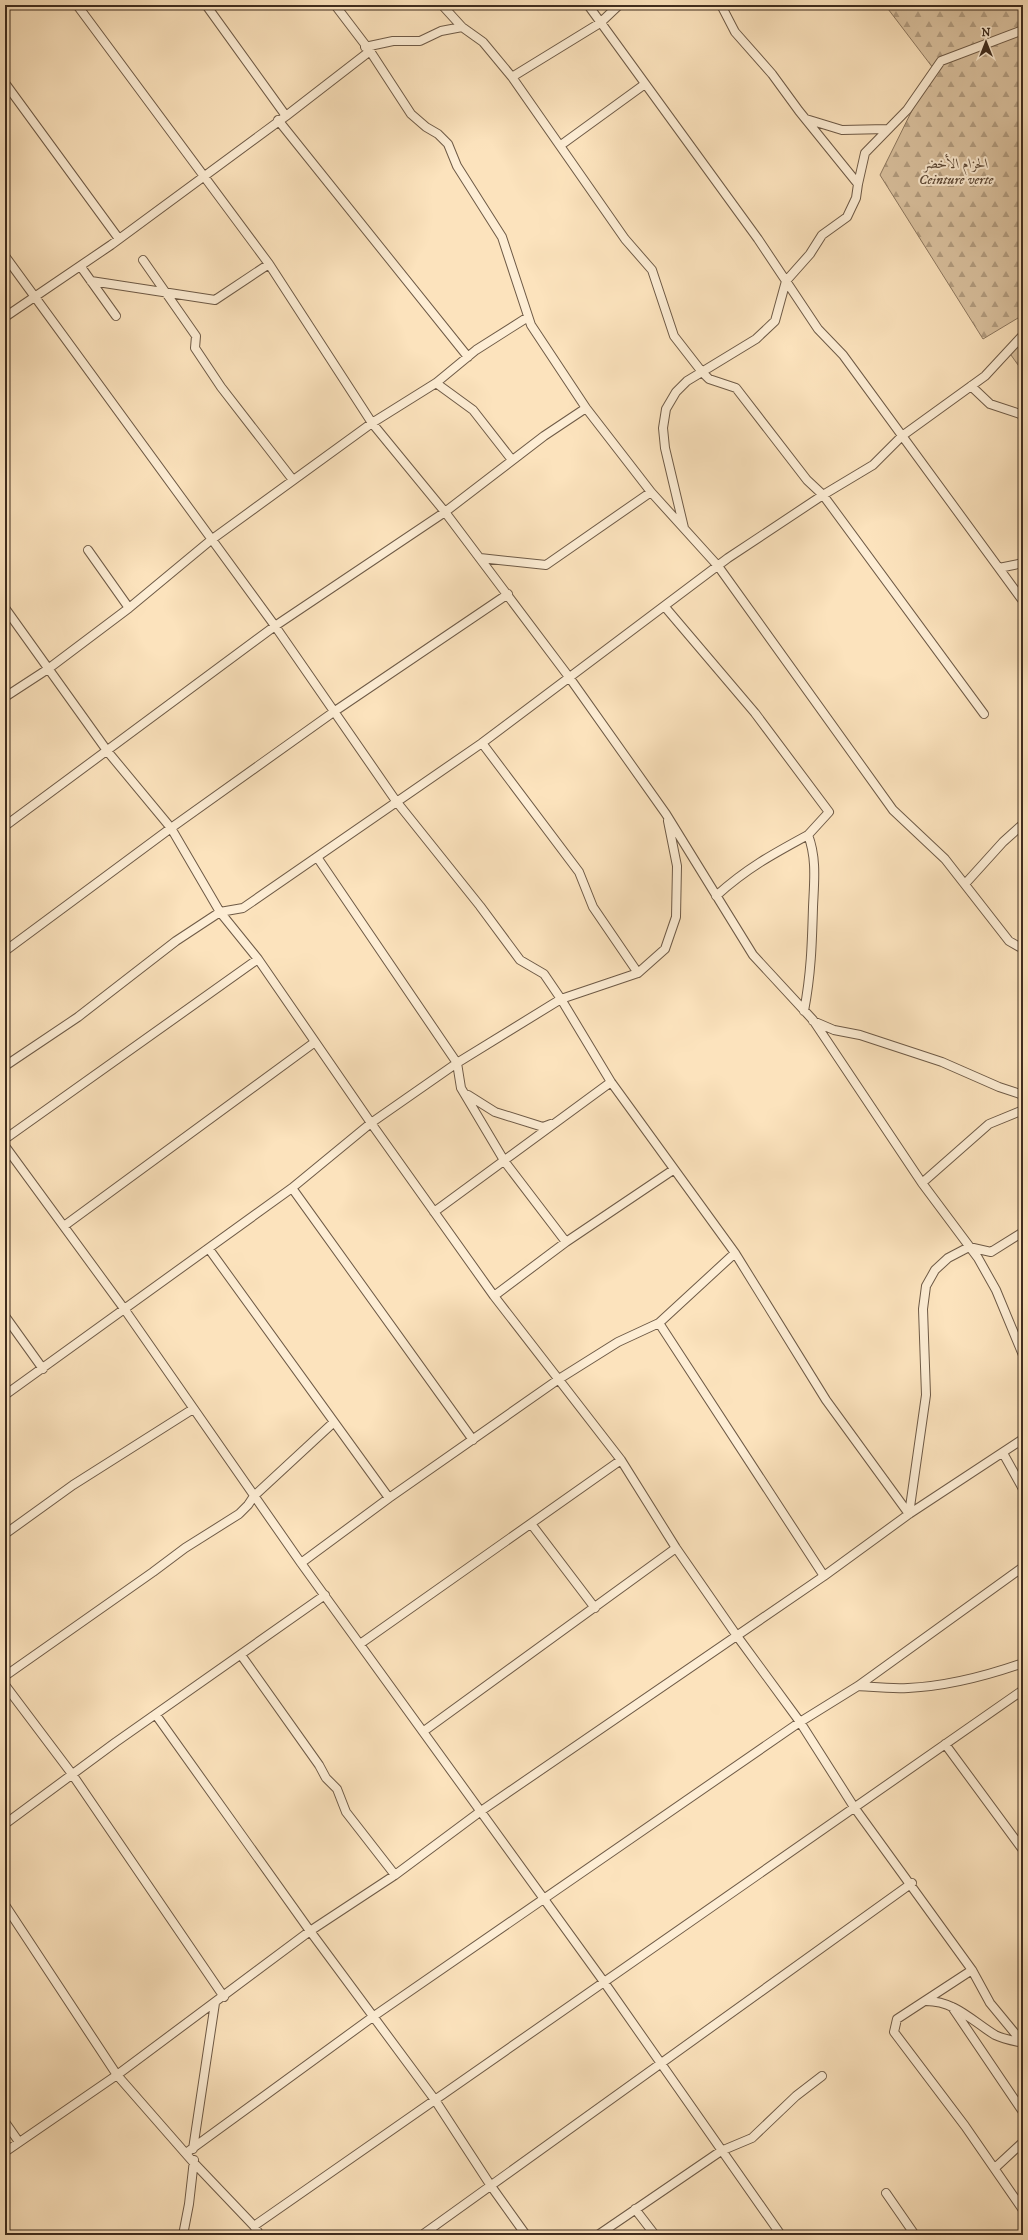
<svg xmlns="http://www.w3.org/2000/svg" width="1028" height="2240" font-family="'IM FELL DW Pica',Amiri,serif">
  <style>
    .forest { fill: url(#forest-firs); stroke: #8d7860 }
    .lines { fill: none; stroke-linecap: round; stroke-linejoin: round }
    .street-casing { stroke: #6e5a46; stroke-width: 10 }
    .street { stroke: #fdedd4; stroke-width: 8 }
    .labels { text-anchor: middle; stroke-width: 4; stroke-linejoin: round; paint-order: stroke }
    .park-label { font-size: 14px; font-style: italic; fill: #5e4a38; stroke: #fdedd4 }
  </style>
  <defs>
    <pattern id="forest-firs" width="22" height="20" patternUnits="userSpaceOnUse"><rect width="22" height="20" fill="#dcc4a2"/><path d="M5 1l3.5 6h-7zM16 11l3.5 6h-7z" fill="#b49f83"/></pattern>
  </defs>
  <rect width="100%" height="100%" fill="#fce3bd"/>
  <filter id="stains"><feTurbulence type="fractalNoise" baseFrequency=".005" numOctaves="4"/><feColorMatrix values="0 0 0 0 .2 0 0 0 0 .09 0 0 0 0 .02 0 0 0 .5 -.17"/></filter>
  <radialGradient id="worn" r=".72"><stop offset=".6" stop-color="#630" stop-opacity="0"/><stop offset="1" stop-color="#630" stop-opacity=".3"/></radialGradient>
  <path class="forest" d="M885 5H1023V315L983 339 880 175 933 68Z
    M1023 334V372L1006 348Z"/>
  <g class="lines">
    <g class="street-casing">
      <path id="street" d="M77 5 269 264 372 423 445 512 569 677 666 814 753 955 813 1020 922 1183 978 1258 996 1290 1023 1355
        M206 5 286 116
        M335 5 370 51 411 114 426 127 438 134 448 144 457 166 502 237 531 325 586 408 651 492 718 566 893 810 945 859 1009 941 1023 949
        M442 5 462 27 483 42 512 77 625 239 652 270 674 336 702 372 709 379 736 388 807 480 823 495 984 714
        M588 5 758 239 818 329 843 355 1023 601
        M721 5 735 32 772 74 799 111 858 184 865 153 907 110 941 61 1023 30
        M365 47 393 41H420L441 31 462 27
        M512 77 600 23 619 5
        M5 83 119 239
        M806 119 842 130 887 129
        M278 120 468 357
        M561 145 645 84
        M5 256 275 626 396 801 480 906 520 960 544 974 561 999 611 1082 735 1253 826 1400 909 1514
        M143 260 196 336 195 348 221 387 293 480
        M81 267 116 316
        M91 281 215 300 269 264
        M5 317 111 245 286 116 370 51
        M436 383 473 410 512 460
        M971 386 990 404 1023 415
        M684 528 665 448 663 428 666 409 676 392 687 381 756 339 775 321 786 281 810 254 822 235 847 217 856 198 858 184
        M88 550 129 608
        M480 558 546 565 651 492
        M999 568 1023 563
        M665 607 755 713 829 812 808 835C817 858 814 883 813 907 812 943 811 975 804 1011
        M5 608 108 752 171 828 220 912 258 959 371 1123 494 1296 621 1460 676 1548 737 1636 800 1722 854 1807 972 1970 990 2003 1023 2043
        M5 697 48 669 129 608 211 540 372 423 436 383 476 350 528 317
        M482 743 579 872 593 907 638 973
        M5 826 275 626 445 512 544 436 586 408
        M317 857 457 1063 461 1088 505 1162 566 1242
        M965 884 1003 842 1023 824
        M716 896C747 868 773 854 808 835
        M5 951 171 828 335 711 508 594
        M813 1021 834 1030 860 1035 942 1062 999 1087 1023 1095
        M5 1066 78 1017 176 941 220 912 243 908 482 743 728 558 823 495 873 465 902 436 985 376 1023 335
        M468 1095 495 1112 543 1127 551 1124
        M5 1139 258 959
        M5 1146 125 1310 301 1563 604 1982 781 2235
        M922 1183 989 1124 1023 1110
        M292 1188 473 1440
        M434 1212 611 1082
        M64 1226 315 1042
        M209 1249 389 1498
        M494 1296 566 1242 673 1170
        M5 1316 43 1369
        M659 1323 824 1576
        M5 1395 292 1188 371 1123 457 1063 561 999 638 973 665 949 676 917 677 866 668 821
        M1003 1453 1023 1489
        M909 1514 926 1395 923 1309 926 1286 935 1270 948 1258 969 1247 991 1252 1023 1232
        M532 1525 595 1608
        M5 1534 73 1485 193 1409
        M301 1563 389 1498 559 1379 618 1342 659 1323 735 1253
        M360 1644 621 1460
        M241 1655 319 1765 326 1778 337 1789 346 1812 395 1875
        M5 1676 153 1572 185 1548 239 1514 248 1505 254 1496 334 1422
        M5 1685 72 1774 224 1997
        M858 1686C874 1687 891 1689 908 1688 947 1686 986 1676 1023 1663
        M156 1715 310 1931 435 2100 491 2186 526 2235
        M424 1731 676 1548
        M945 1744 1023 1850
        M5 1824 116 1742 325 1595
        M5 1905 117 2075 194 2163 254 2226 260 2235
        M972 1970 897 2019 894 2032 965 2126 1023 2210
        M926 2001C955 2001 972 2021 995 2035 1003 2039 1014 2041 1023 2043
        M952 2007 1023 2112
        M5 2122 19 2142
        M193 2149 215 2003
        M5 2152 117 2075 310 1931 395 1875 481 1811 824 1576 909 1514 1023 1439
        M186 2153 374 2016 800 1722 858 1686 1023 1567
        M995 2168 1023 2142
        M886 2193 915 2235
        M635 2209 655 2235
        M254 2226 1023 1690
        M183 2235 189 2204 194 2160
        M422 2235 912 1883
        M598 2235 721 2151 752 2138 796 2096 822 2076"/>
    </g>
    <use href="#street" class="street"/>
  </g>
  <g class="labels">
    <g class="park-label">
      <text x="956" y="168">الحزام الأخضر<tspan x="956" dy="16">Ceinture verte</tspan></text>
    </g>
  </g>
  <rect width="1028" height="2240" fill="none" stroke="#fce3bd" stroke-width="20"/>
  <rect x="6" y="6" width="1016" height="2228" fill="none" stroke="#3e2c1e" stroke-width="2"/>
  <rect x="10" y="10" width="1008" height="2220" fill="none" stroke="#3e2c1e"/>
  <g transform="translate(986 42)" stroke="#fdedd4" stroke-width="3" paint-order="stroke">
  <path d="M0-3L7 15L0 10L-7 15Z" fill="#3e2c1e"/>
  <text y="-6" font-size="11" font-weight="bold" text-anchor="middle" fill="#3e2c1e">N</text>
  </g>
  <rect width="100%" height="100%" filter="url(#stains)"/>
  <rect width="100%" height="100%" fill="url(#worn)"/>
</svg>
